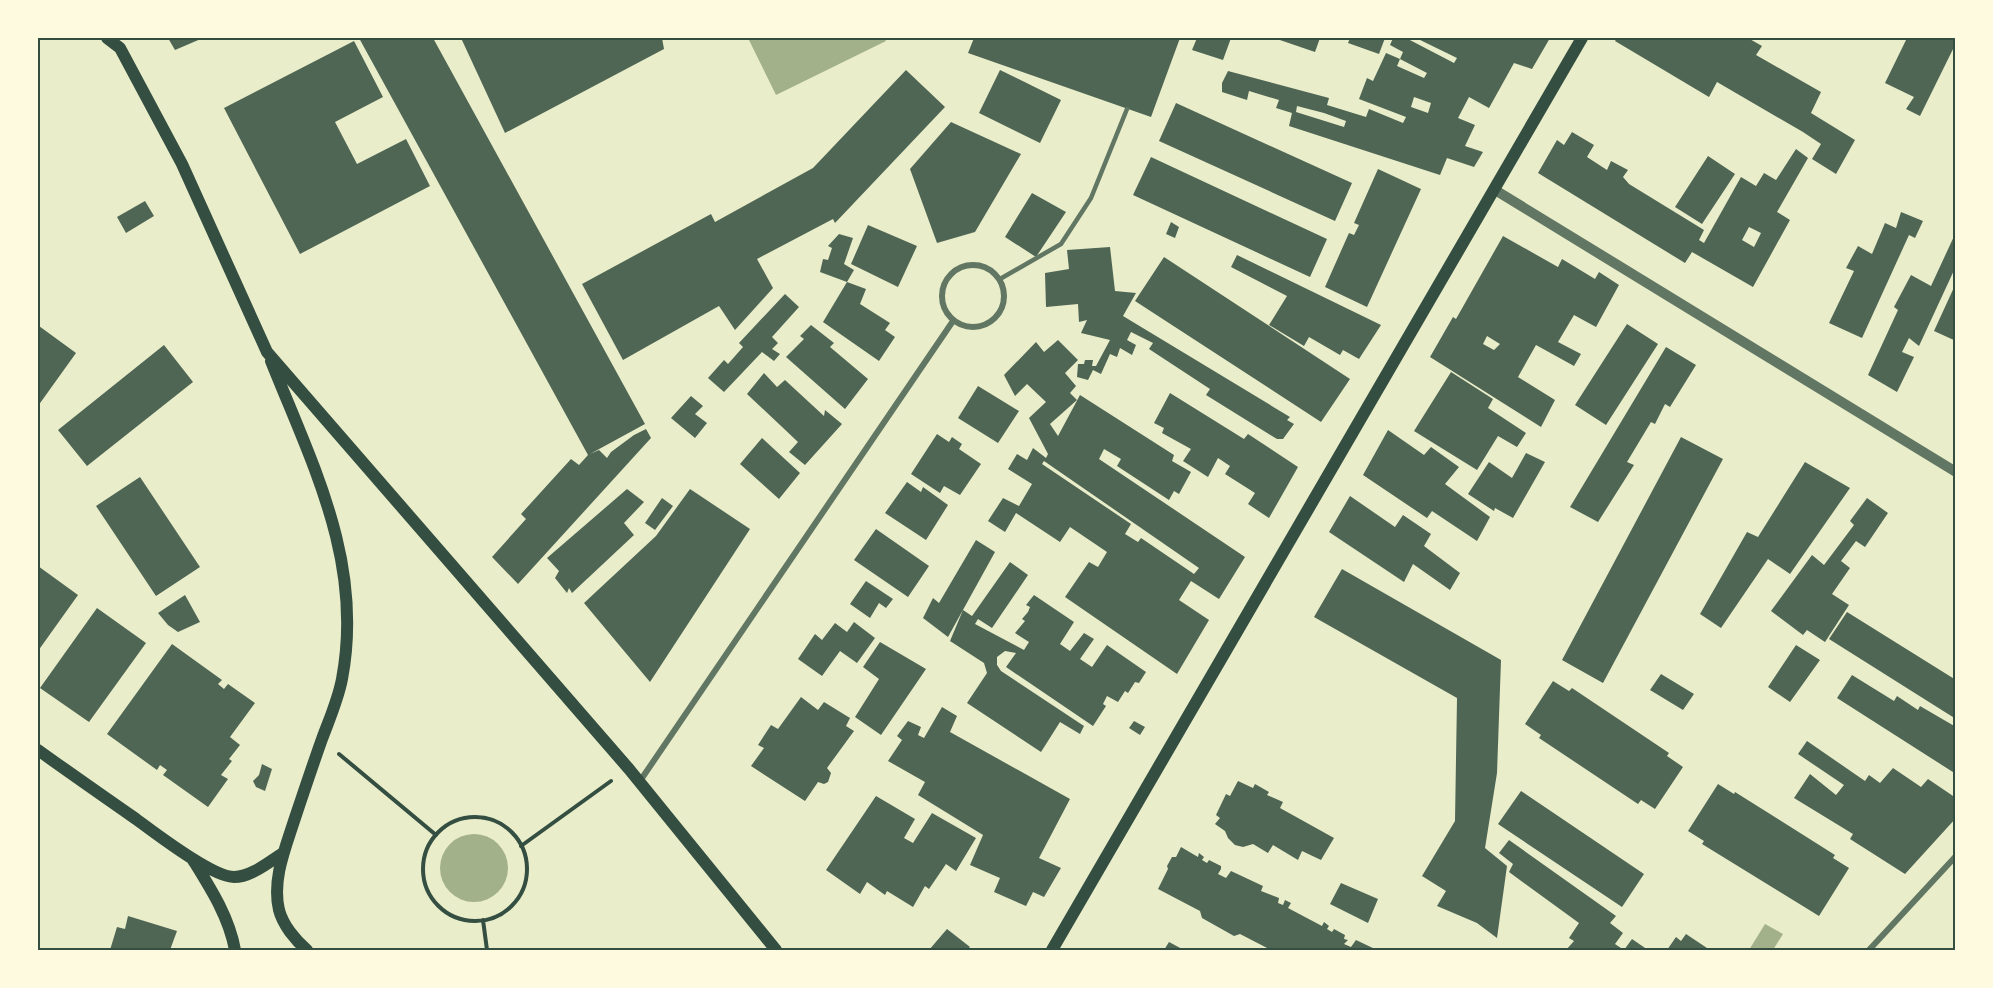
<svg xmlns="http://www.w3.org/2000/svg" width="1993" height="988" font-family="Barlow,sans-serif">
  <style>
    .water { fill: #a3b18a }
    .building { fill: #4f6655; fill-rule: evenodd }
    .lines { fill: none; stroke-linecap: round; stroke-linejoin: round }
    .path { stroke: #344e41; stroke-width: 4 }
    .service { stroke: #617663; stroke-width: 4.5 }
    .minor { stroke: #617663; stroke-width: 6 }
    .tertiary { stroke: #617663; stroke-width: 10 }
    .secondary { stroke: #344e41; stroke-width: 12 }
    .neatline { fill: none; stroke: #344e41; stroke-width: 2 }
  </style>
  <rect width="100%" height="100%" fill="#e9edc9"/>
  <path class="water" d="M748 38H884L886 41 776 95Z
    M440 868a34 34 0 1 1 68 0a34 34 0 1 1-68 0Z
    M1765 924 1783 934 1773 950H1749Z"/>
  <path class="building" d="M168 38H203L175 50Z
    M359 38H433L645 424 590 454 599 450 607 458 611 452 634 435 646 429 651 438 518 584 492 557 526 519 521 514 571 459 579 465 588 455Z
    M461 38H662L664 49 505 133Z
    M974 38H1180L1151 117 968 53Z
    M1197 38H1231L1223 60 1192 50Z
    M1274 38H1320L1315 52Z
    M1350 38H1385L1379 54 1348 43Z
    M1393 38H1406L1454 63 1457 58 1416 38H1550L1532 69 1514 63 1489 108 1469 97 1458 118 1475 125 1465 146 1483 152 1474 167 1447 158 1440 175 1289 126 1292 113 1276 108 1279 100 1249 91 1247 100 1222 92V83L1228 71 1329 98 1327 105 1366 117 1369 109 1403 123 1406 117 1359 99 1367 78 1373 81 1386 53 1400 59 1397 66 1424 78 1427 73 1400 59 1403 52 1390 45ZM1414 97 1431 103 1428 113 1411 107ZM1297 106 1324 113 1346 121 1344 127 1296 112Z
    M1617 38H1748L1762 46 1756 55 1821 92 1811 113 1855 140 1836 174 1812 159 1821 144 1803 132 1717 82 1709 97 1615 41Z
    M1907 38H1956V43L1920 116 1906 109 1914 97 1885 83Z
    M354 41 383 97 335 122 357 164 406 139 430 186 300 254 224 108Z
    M906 70 945 107 835 223 833 219 757 259 773 288 735 330 719 306 623 360 582 284 711 214 715 222 813 168Z
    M1000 70 1061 100 1040 143 979 113Z
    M1176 103 1352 183 1335 221 1159 141Z
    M951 122 1021 154 975 232 937 243 910 169Z
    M1572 132 1594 145 1587 157 1607 170 1611 161 1628 170 1623 177 1629 184 1704 230 1699 240 1704 243 1741 177 1756 186 1764 173 1776 180 1796 149 1808 158 1777 212 1790 220 1753 287 1692 252 1685 263 1538 173 1557 140 1564 145ZM1749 227 1761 233 1754 247 1742 240Z
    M1708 156 1735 174 1702 224 1675 207Z
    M1151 157 1327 239 1310 277 1133 195Z
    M1378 169 1421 189 1367 307 1325 287 1349 233 1354 235 1359 225 1354 223Z
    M1032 193 1066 212 1036 257 1005 237Z
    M145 201 154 216 126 233 117 217Z
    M1901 212 1923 221 1915 238 1909 235 1862 338 1829 323 1854 271 1846 268 1858 246 1872 254 1885 223 1896 228Z
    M1171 222 1179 227 1175 238 1166 234Z
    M868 225 917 246 898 287 851 264Z
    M1956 232V266L1919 346 1909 338 1902 352 1914 357 1897 392 1868 375 1898 310 1894 307 1911 275 1931 286Z
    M839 234 853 238 844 264 854 270 847 282 866 289 860 304 890 323 885 330 895 337 879 361 823 322 847 282 820 272 823 259 828 260 832 248 828 246Z
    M1503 236 1558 267 1562 259 1595 279 1599 272 1619 285 1596 327 1574 315 1558 342 1581 354 1574 366 1536 345 1518 377 1555 400 1541 427 1430 357 1453 317 1456 319ZM1487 336 1500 344 1494 350 1483 344Z
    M1110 247 1115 291 1136 293 1123 316 1290 417 1287 420 1294 424 1283 439H1277L1206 395 1210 389 1149 349 1153 343 1131 332 1127 340 1136 345 1132 355 1120 348 1117 357 1110 354 1101 374 1093 370 1088 380 1077 377 1078 364H1084L1085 360H1093L1092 366H1096L1110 340 1081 333 1087 320 1079 322 1078 304 1046 307 1045 273 1069 269 1067 250Z
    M1237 255 1381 325 1359 359 1343 350 1340 355 1309 337 1304 346 1269 325 1287 296 1231 267Z
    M1164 257 1350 379 1321 422 1135 301Z
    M1956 283V341L1934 331Z
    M785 294 799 307 772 337 778 343 772 349 780 354 774 361 762 352 724 392 708 378 724 360 728 364 743 347 739 343Z
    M1627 324 1658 344 1606 425 1575 405Z
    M811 325 834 343 830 347 868 379 845 409 786 357 804 339 800 336Z
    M39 326 76 353 38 406V329Z
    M1058 340 1078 360 1065 373 1076 386 1070 393 1077 400 1050 424 1058 436 1080 395 1174 455 1172 461 1191 472 1179 494 1174 491 1169 500 1117 466 1121 459 1104 449 1099 459 1245 557 1219 599 1191 581 1179 600 1209 620 1177 674 1065 597 1089 562 1098 567 1107 552 1070 527 1060 542 1016 513 1005 532 988 521 1003 498 1019 506 1032 484 1008 469 1017 454 1027 460 1033 448 1046 458 1048 454 1029 418 1046 402 1027 384 1015 396 1004 375 1036 342 1044 352ZM1044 461 1199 568 1194 574 1141 538 1138 542 1125 534 1131 524 1042 464Z
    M164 345 193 382 87 466 58 430Z
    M1666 347 1696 365 1670 407 1665 404 1655 424 1651 422 1627 462 1634 465 1598 522 1570 507Z
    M1451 372 1493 399 1488 408 1526 433 1517 447 1498 436 1477 470 1414 431Z
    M764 373 777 387 785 380 824 416 825 410 842 424 805 465 789 452 798 442 747 394Z
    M978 386 1019 411 998 443 958 418Z
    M1170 393 1244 439 1248 434 1298 467 1269 518 1248 504 1255 493 1225 474 1230 466 1218 458 1208 477 1183 461 1191 449 1162 433 1164 428 1154 423Z
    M691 396 703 406 695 414 707 423 695 438 671 418Z
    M1388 430 1424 455 1431 447 1459 467 1445 484 1490 517 1477 541 1432 511 1427 518 1363 475Z
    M937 434 949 442 952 437 962 444 959 449 981 464 960 495 944 486 940 493 911 474Z
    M1681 437 1723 459 1603 683 1562 660Z
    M762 438 800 473 779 499 740 464Z
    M1526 453 1545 462 1513 518 1495 508 1494 511 1468 494 1489 462 1512 478Z
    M1805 462 1850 488 1790 574 1768 559 1721 628 1700 614 1747 532 1758 537Z
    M140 477 200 567 156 596 96 506Z
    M907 482 921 492 923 487 948 505 926 540 885 513Z
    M627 489 644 502 624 523 634 535 572 593 569 588 567 593 555 578 559 571 547 558Z
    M690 489 750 529 650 682 584 603 656 536Z
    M1350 496 1395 527 1403 515 1431 534 1424 546 1460 573 1450 590 1413 564 1404 582 1329 532Z
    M662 498 673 506 655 530 645 523Z
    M1867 498 1888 513 1865 547 1856 541 1841 561 1850 568 1832 594 1849 605 1825 642 1807 630 1803 635 1771 611 1812 555 1824 565 1854 525 1850 521Z
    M876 529 929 566 908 597 854 560Z
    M976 540 995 552 948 637 923 618 933 598 939 603Z
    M1010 562 1028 575 992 628 978 619 975 624 1024 650 1029 642 1015 633 1025 621 1022 619 1028 612 1030 607 1026 605 1034 595 1074 622 1060 644 1070 651 1084 633 1094 639 1080 659 1092 667 1107 645 1146 672 1139 683 1135 682 1128 693 1125 691 1118 702 1107 696 1103 704 1106 706 1093 726 1006 667 1016 653 1005 651 997 657V665L1001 671 1084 726 1080 734 1060 722 1041 752 967 703 987 673 984 663 950 641 963 610 972 616Z
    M38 566 78 595 38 651Z
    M1342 569 1501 660 1497 773 1485 848 1507 866 1497 938 1477 923 1437 906 1446 891 1422 876 1455 821 1457 698 1314 617Z
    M866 581 893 599 886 608 879 603 870 618 850 604Z
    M185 595 200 622 178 632 168 625 158 613Z
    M97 608 146 643 89 722 40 688Z
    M1847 612 1956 680V719L1829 639Z
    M854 622 875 638 857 663 840 651 822 676 798 659 815 634 822 640 835 623 847 632Z
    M880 642 926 669 881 735 855 717 879 679 863 667Z
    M172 644 222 680 218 684 224 689 228 684 255 703 230 737 240 745 229 759 232 761 221 775 228 779 208 807 163 775 167 770 160 765 157 770 107 734Z
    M1796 645 1820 660 1790 702 1768 687Z
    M1661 674 1694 694 1683 710 1650 690Z
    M1852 675 1894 701 1897 696 1918 710 1920 706 1956 727V774L1837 698Z
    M1553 681 1569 691 1572 688 1669 753 1667 756 1683 767 1655 809 1641 800 1638 804 1539 738 1541 735 1525 724Z
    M801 697 818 710 824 702 850 718 846 726 854 731 827 768 831 773 828 782 824 784 818 782 805 801 751 766 764 748 758 745 771 725 778 729Z
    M942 707 957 716 950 732 1070 799 1039 858 1061 868 1044 897 1033 892 1026 906 994 892 1000 878 970 865 983 835 918 795 925 782 888 761 902 740 897 736 908 721 921 727 918 735 924 738Z
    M1134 721 1145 727 1140 735 1129 728Z
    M1807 741 1865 781 1869 775 1880 783 1893 768 1921 787 1928 779 1956 798V818L1905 874 1850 839 1853 834 1794 798 1810 774 1836 795 1844 785 1798 754Z
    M262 764 272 769 265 791 256 787 253 781 259 775Z
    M1238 781 1253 788 1255 784 1269 792 1267 795 1283 802 1280 808 1334 838 1321 860 1302 851 1298 860 1273 845 1268 853 1253 844 1243 847 1235 845 1228 838 1225 831 1215 824 1220 818 1216 815 1226 794 1230 796Z
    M1718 784 1734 794 1735 792 1835 855 1833 858 1849 868 1819 916 1702 844 1704 841 1688 831Z
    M1521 791 1644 874 1622 907 1498 824Z
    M876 796 915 819 904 838 913 843 932 813 976 838 956 871 946 864 929 889 925 886 913 907 887 891 885 895 867 882 860 894 826 870Z
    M1509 840 1616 916 1610 923 1623 933 1615 944 1624 950H1566L1574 941 1569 938 1579 923 1509 872 1513 864 1499 853Z
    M1181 847 1198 857 1199 853 1204 857 1202 860 1207 863 1209 860 1221 866V869L1218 874 1226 878 1231 871 1263 886 1261 891 1279 898 1278 903 1283 905 1285 900 1291 903 1288 908 1322 926 1324 922 1329 926 1327 929 1332 932 1334 929 1345 935 1344 939 1348 940 1344 944 1351 947 1356 940 1377 950H1271L1240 934 1234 936 1202 918 1200 911 1158 889 1168 869 1167 866 1172 857H1176Z
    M1341 883 1378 899 1368 923 1330 904Z
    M128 916 177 931 170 950H110L117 927 125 929Z
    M947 929 970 947 967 950H929Z
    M1686 934 1710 950H1667L1676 937 1681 941Z
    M1632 939 1648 950H1624Z
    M1169 942 1184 950H1164Z"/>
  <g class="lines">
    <path class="path" d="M339 754 436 835
      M423 869a52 52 0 1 1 104 0a52 52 0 1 1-104 0Z
      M521 846 611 781
      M483 920 487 950"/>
    <path class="service" d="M1000 279 1061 244 1091 198 1127 109"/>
    <path class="minor" d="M942 296a31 31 0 1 1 62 0a31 31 0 1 1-62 0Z
      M640 781 953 321
      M1869 950 1956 856"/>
    <path class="tertiary" d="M1495 190 1956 472"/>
    <path class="secondary" d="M107 38 120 48 182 164 267 352 629 769 776 950
      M271 361C313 466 364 563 342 679 338 700 329 720 322 739 312 767 303 794 294 821 285 849 272 880 279 910 283 925 295 940 307 950
      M38 750C70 773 103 796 136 819 155 833 212 877 234 877 251 877 269 862 283 853
      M193 860C211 889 229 917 235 950
      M1052 950 1582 38"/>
  </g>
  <rect width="1993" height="988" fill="none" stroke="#fefae0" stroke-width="78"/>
  <rect x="39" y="39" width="1915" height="910" class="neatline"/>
</svg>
